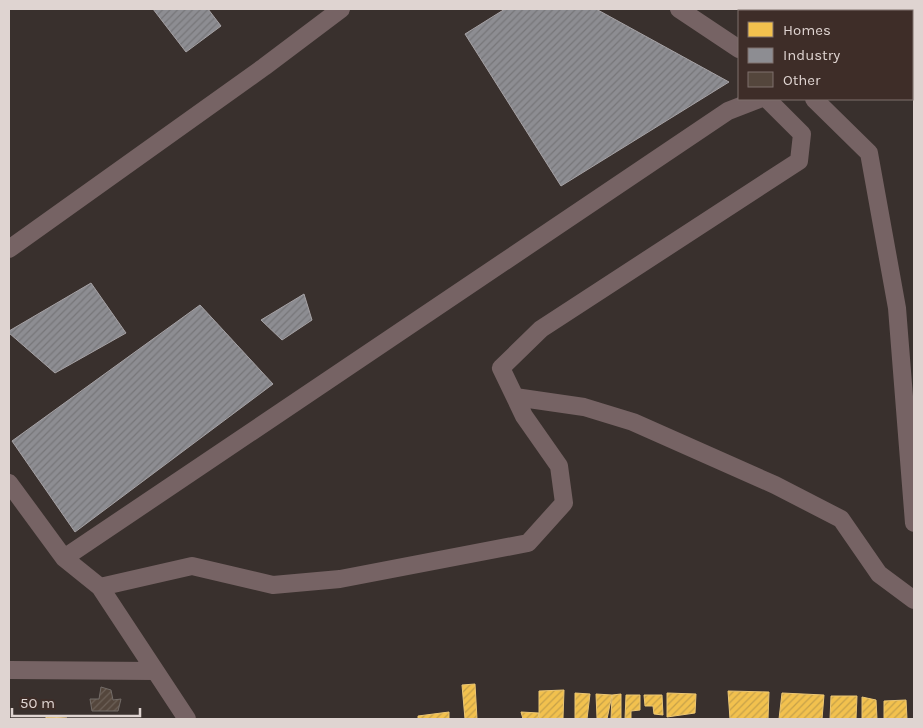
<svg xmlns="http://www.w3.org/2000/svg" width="923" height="728" font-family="Karla,sans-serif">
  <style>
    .homes { fill: url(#homes-hatch); stroke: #ecc775 }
    .industry { fill: url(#industry-hatch); stroke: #a6a2a5 }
    .building { fill: url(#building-hatch); stroke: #736c68 }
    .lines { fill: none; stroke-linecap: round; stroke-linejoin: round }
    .minor { stroke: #766364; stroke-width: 18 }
  </style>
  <defs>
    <pattern id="homes-hatch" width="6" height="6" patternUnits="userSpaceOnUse" patternTransform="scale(1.25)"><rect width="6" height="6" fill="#f2c14e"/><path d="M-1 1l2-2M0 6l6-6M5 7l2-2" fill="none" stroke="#c6a14a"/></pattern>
    <pattern id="industry-hatch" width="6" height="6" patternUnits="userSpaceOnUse" patternTransform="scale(1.25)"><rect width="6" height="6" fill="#8d8d92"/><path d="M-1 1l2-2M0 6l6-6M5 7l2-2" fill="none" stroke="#777679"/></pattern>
    <pattern id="building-hatch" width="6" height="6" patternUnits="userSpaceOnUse" patternTransform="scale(1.25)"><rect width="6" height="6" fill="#54463c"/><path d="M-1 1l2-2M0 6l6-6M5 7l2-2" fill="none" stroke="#6c6057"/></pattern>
  </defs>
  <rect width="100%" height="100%" fill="#39302d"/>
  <path class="homes" d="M475 684 477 719H465L462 685Z
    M564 690 563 718 539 719V691Z
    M728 691 769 692 768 719H730Z
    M575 693 590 694 587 719H575Z
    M667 693 696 694 695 713 667 717Z
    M782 693 824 695 822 719H779Z
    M596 694 612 695 607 719 597 718Z
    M621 694V719H611L612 695Z
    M626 695H640V710L631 711V719H625Z
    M644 695H662L663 715 654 714 653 706H645Z
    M831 696H857L856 719H830Z
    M862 697 876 700 877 719H862Z
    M906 700 907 719H884V701Z
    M449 712V719H418V716Z
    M521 712 539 713 538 719H523Z
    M46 717 67 718V719H46Z"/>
  <path class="industry" d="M153 9H208L221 26 186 52Z
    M505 9H596L729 82 561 186 465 34Z
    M838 9H909L907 11H835Z
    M912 53 914 56V94L912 91Z
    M91 283 126 333 55 373 9 333V331Z
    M304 294 312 320 282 340 261 320Z
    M200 305 273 384 75 532 12 441Z"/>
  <path class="building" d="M101 687 111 690 113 700 121 699 118 711H92L90 699H99Z"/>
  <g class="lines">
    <path class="minor" d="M679 9 739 49
      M814 99 869 153 897 308 914 523
      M9 249 264 67 341 9
      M515 397 584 407 633 422 775 485 841 519 879 574 914 600
      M9 483 64 558 100 587 187 719
      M64 558 728 111 759 99
      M100 587 192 566 273 585 340 579 528 543 564 503 559 466 524 416 501 368 541 329 799 161 802 134 767 99
      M9 670 155 671"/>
  </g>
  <rect width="923" height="728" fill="none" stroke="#dfd4d1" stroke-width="20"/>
  <rect x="738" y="10" width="175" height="90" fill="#3e2d28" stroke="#7e706c"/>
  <rect x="748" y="22" width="25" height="15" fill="#f2c14e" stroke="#7e706c"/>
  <text x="783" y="35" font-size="15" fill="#dfd4d1">Homes</text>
  <rect x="748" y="48" width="25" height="15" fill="#8d8d92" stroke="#7e706c"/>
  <text x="783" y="60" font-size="15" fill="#dfd4d1">Industry</text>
  <rect x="748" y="72" width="25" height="15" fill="#54463c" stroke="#7e706c"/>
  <text x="783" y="85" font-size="15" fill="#dfd4d1">Other</text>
  <path d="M12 708v8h128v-8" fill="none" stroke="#dfd4d1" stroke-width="2.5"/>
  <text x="20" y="708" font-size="15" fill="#dfd4d1" stroke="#3e2d28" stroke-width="4" paint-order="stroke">50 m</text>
</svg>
